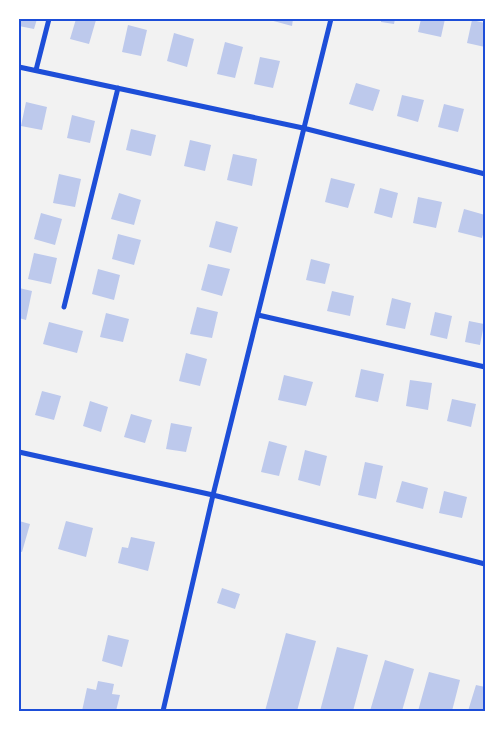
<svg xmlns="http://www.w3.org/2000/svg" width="504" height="730" font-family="Helvetica,sans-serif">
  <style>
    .building { fill: #bdc9ec }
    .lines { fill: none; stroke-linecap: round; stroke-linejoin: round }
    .minor { stroke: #1d4ed8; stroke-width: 5 }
    .neatline { fill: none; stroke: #1d4ed8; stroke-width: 2 }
  </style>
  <rect width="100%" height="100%" fill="#f2f2f2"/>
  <path class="building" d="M19 19H37L34 29 19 26Z
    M76 19 96 20 89 44 70 39Z
    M266 19H293L292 26Z
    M381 19H395L394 24 381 22Z
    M421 19H445L441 37 418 32Z
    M472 20 485 23V47L467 43Z
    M128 25 147 30 141 56 122 52Z
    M174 33 194 39 187 67 167 61Z
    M225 42 243 47 235 78 217 74Z
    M260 57 280 61 273 88 254 84Z
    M356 83 380 90 373 111 349 104Z
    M402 95 424 100 418 122 397 116Z
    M26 102 47 107 42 130 21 126Z
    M444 104 464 109 458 132 438 127Z
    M72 115 95 121 90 143 67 138Z
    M131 129 156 135 151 156 126 150Z
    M190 140 211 145 205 171 184 166Z
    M233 154 257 159 252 186 227 180Z
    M59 174 81 179 75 207 53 203Z
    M331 178 355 184 348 208 325 202Z
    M380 188 398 193 392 218 374 213Z
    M119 193 141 200 134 225 111 219Z
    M418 197 442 202 436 228 413 223Z
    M464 209 485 215V227L482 238 458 232Z
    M41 213 62 219 55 245 34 239Z
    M216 221 238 227 231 253 209 247Z
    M118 234 141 240 134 265 112 259Z
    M34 253 57 258 51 284 28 279Z
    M311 259 330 264 325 284 306 280Z
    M208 264 230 269 222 296 201 290Z
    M98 269 120 275 114 300 92 294Z
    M19 288 32 291 26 320 19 318Z
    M332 291 354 296 350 316 327 311Z
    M392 298 411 303 405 329 386 325Z
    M197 307 218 312 212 338 190 334Z
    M435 312 452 316 447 339 430 335Z
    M106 313 129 319 123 342 100 337Z
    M469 321 484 324 480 345 465 342Z
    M49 322 83 331 77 353 43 344Z
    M186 353 207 359 200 386 179 381Z
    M361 369 384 374 378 402 355 397Z
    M284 375 313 382 306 406 278 400Z
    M410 380 432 383 428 410 406 406Z
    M42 391 61 396 54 420 35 415Z
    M452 399 476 404 471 427 447 421Z
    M90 401 108 407 101 432 83 426Z
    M131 414 152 420 145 443 124 437Z
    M171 423 192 427 186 452 166 449Z
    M269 441 287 446 279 476 261 472Z
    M305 450 327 456 320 486 298 480Z
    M365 462 383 466 376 499 358 495Z
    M402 481 428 488 423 509 396 502Z
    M444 491 467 497 462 518 439 513Z
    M19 521 30 524 22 552 19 551Z
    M66 521 93 528 86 557 58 549Z
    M131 537 155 542 148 571 118 563 122 547 128 548Z
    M222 588 240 594 235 609 217 603Z
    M286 633 316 641 297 711H265Z
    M108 635 129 640 122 667 102 661Z
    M337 647 368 655 353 711H320Z
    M385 660 414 669 402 711H370Z
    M429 672 460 680 452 711H418Z
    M98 681 114 684 112 694 120 695 116 711H82L87 688 96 690Z
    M476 685 485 687V711H468Z"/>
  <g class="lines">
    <path class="minor" d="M19 67 303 128 485 174
      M36 70 49 19
      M64 307 118 88
      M258 315 485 367
      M19 452 213 495 485 564
      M163 711 213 495 331 19"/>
  </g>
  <rect width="504" height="730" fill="none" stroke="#ffffff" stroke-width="40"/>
  <rect x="20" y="20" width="464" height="690" class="neatline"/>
</svg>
